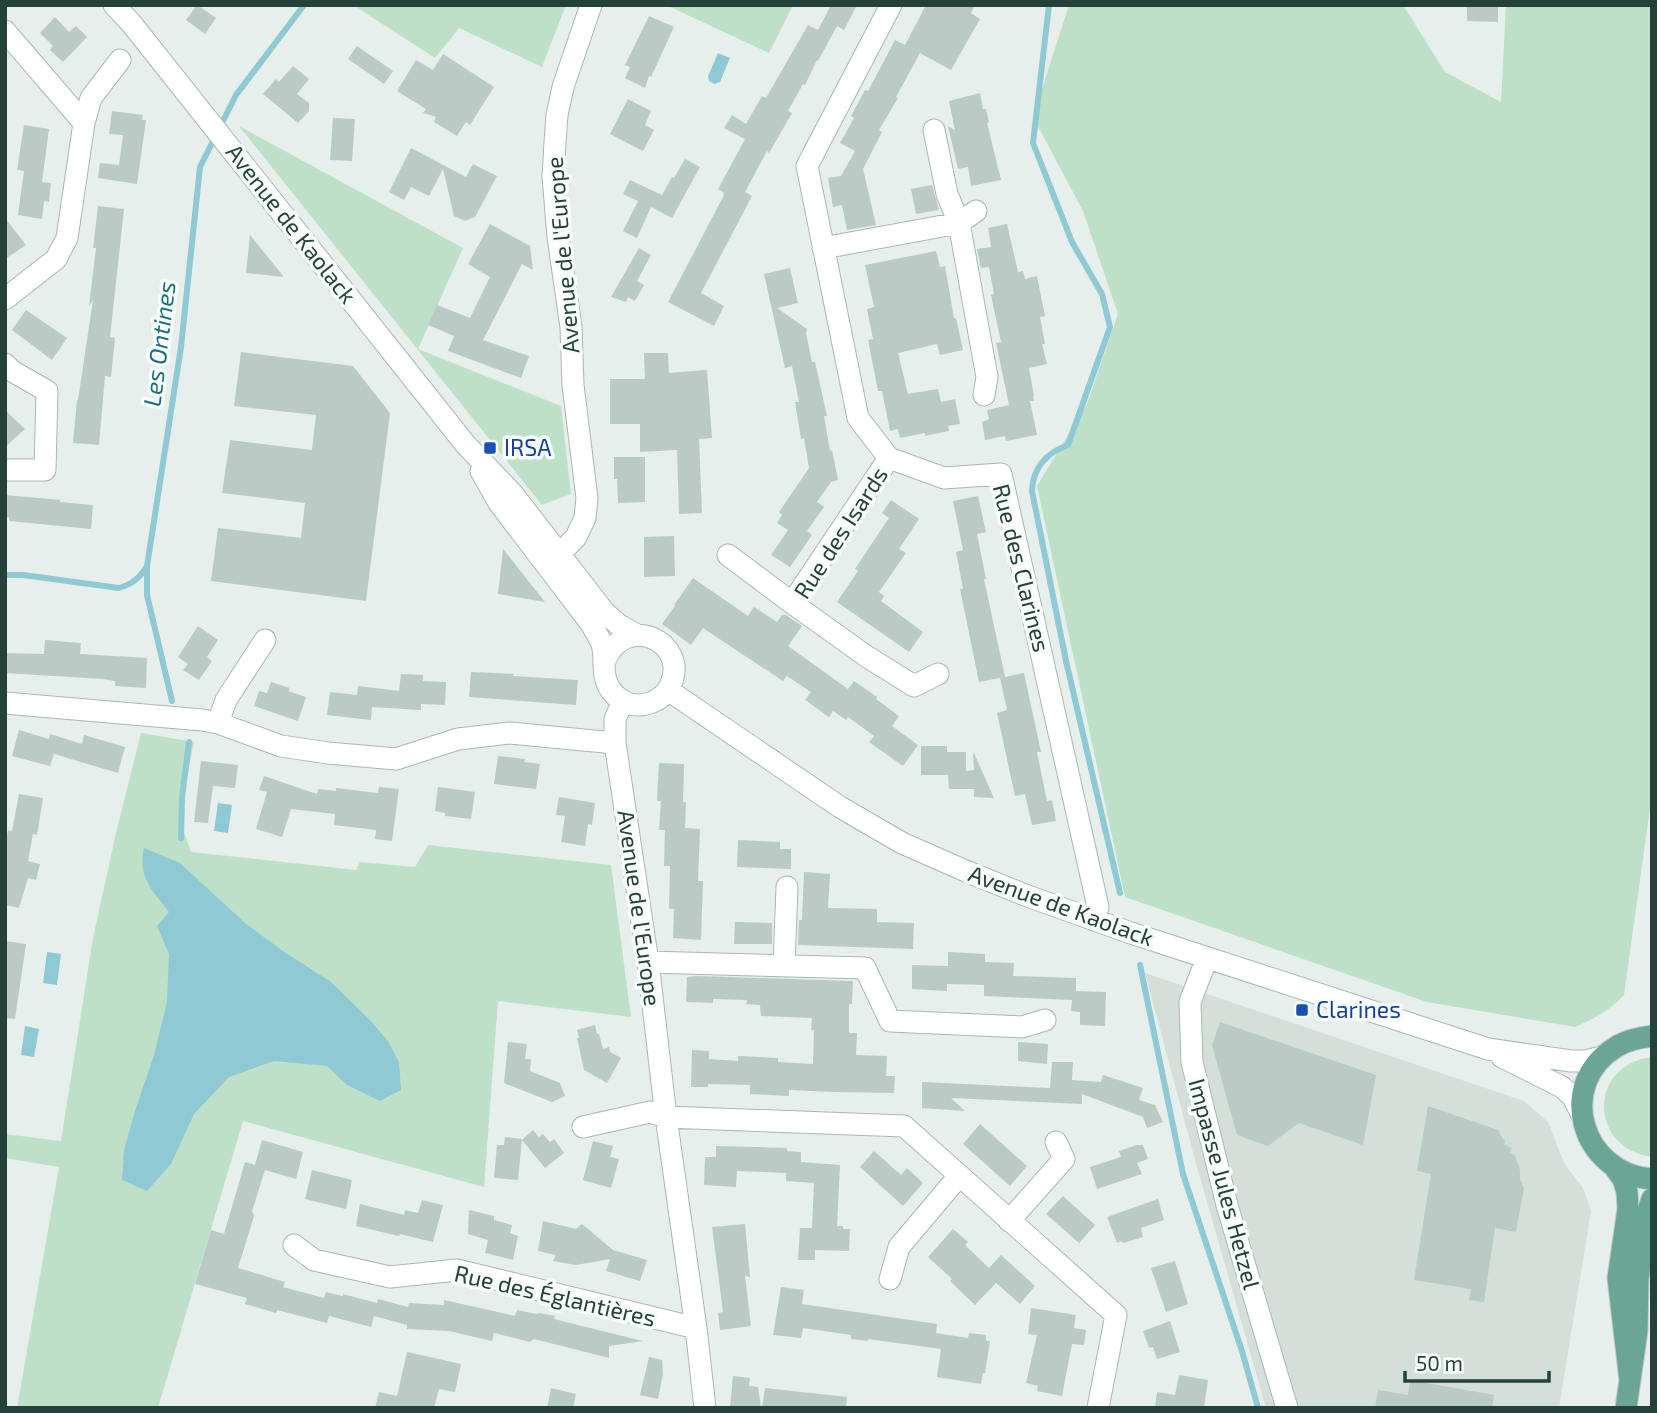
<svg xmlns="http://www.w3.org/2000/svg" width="1657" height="1413" font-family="'Exo 2',sans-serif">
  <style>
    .built { fill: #d4dfda }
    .green { fill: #bfe0c8 }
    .water { fill: #8ec9d4 }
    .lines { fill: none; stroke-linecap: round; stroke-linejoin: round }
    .stream { stroke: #8ec9d4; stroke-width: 6 }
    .building { fill: #bbcac4 }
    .minor-casing { stroke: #a8b8b2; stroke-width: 23 }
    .major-casing { stroke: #c2cac8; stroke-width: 23 }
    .minor { stroke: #fff; stroke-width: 21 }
    .major { stroke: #6aa596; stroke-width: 21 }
    .transit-dot { fill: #1a4fb4; stroke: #f7fbf9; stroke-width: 2.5 }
    .labels { text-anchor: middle; stroke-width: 7; stroke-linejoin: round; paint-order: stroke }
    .street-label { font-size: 23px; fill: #24423a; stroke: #f7fbf9 }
    .transit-label { font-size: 23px; fill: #164399; stroke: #f7fbf9; text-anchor: start }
    .water-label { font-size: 24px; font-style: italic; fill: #1c6f80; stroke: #f7fbf9 }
  </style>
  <rect width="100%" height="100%" fill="#e6efeb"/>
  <path class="built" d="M1145 973 1524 1101 1548 1122 1564 1163 1583 1188 1591 1211 1559 1408H1266L1195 1160Z"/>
  <path class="green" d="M353 5H566L542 67 459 28 435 58Z
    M666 5H793L769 53Z
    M1069 5H1403L1445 72 1501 102 1506 5H1652V794L1624 995C1610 1010 1594 1019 1575 1027L1427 1002 1125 897 1037 486 1087 404 1118 314 1083 211 1033 117Z
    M239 126 463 248 418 349 561 406 571 494 542 505Z
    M141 733 194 742 185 787 183 829 191 852 356 870 360 862 415 867 428 845 611 865 631 1017 498 1001 484 1187 243 1121 158 1408H17L59 1167 5 1158V1134L61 1141 93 938 116 833Z
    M1652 1057V1157C1587 1147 1589 1064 1652 1057Z"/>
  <path class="water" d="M718 53 730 58 720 82 714 84 709 81 708 76Z
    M218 803 232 805 228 833 214 831Z
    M144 848 180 863 245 923 283 951 331 982 370 1020 388 1041 399 1062 401 1090 380 1101 347 1085 327 1066 274 1061 229 1077 194 1114 171 1164 147 1191 122 1180 124 1150 135 1111 154 1055 167 1002 169 954 157 926 169 912C153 891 137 877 144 848Z
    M47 952 61 954 57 985 43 983Z
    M25 1026 39 1029 34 1057 21 1055Z"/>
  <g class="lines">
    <path class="stream" d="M1049 5 1033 143 1072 242 1102 294 1110 327 1068 445C1046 453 1033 467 1032 491L1066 661 1120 893
      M147 566V595L172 701
      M5 575H23L119 588C132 584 140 578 147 566L181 347 200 167 236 95 304 5
      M181 838 182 797 189 742
      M1140 965 1183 1174 1242 1351 1258 1408"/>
  </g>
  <path class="building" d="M197 5 216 18 205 34 186 20Z
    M831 5H857L844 30 837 26 818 61 817 60 805 85 803 84 788 111 792 113 769 153 767 151 745 192 752 196 701 293 724 306 714 326 668 302 723 197 724 193 718 189 745 139 724 128 732 115 746 124 762 96 766 98 808 25 818 30Z
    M926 5H975L971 13 980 19 951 70 920 53 896 97 898 98 879 130 882 132 863 169 876 225 847 230 842 205 833 207 828 178 841 176 855 151 840 143 854 118 851 116 865 90 868 91 895 40 905 45Z
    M1467 5H1498V22L1467 21Z
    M649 16 674 27 651 77 649 76 645 88 625 78 630 67 625 65Z
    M55 17 69 32 76 26 87 37 63 62 50 50 53 46 40 33Z
    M357 46 393 71 384 84 348 59Z
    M443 54 494 87 470 125 466 122 457 136 434 122 436 117 423 113 426 109 397 91 416 60 433 70Z
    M293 66 309 79 297 94 309 103V111L298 123 263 94 276 79 279 82Z
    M980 93 983 109H986L989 122 987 123 1001 180 971 186 968 167 958 169 948 126 955 130 949 101Z
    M628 99 651 111 645 125 654 130 643 151 610 134Z
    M112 111 143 115 142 120H146L137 184 98 178 100 163 119 165 123 135 109 134Z
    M333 118 355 119 352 161 330 160Z
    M24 125 49 129 42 182 51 183 49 202 44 201 42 219 18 215 24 171 17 170Z
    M411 148 466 177 473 164 497 176 475 217 465 221 454 216 443 169 429 196 411 187 404 200 389 192Z
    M685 159 700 167 672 218 651 207 637 238 623 231 638 201 623 194 630 180 662 195 672 177 674 178Z
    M932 185 939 210 916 214 911 189Z
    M98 206 124 209 110 337 115 338 111 377 105 376 99 445 73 443 77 400H78L93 300 89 306 96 248H93Z
    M5 218 26 245 5 259Z
    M490 224 530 246 533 270 522 264 483 340 529 356 521 378 448 351 454 336 428 325 437 305 470 318 490 277 468 264Z
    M1007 224 1018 272 1023 271 1025 279 1037 276 1045 316 1040 317 1045 344H1042L1047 364 1029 368 1034 396H1033L1034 401H1030L1037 435 1006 441 1005 436 985 440 982 422 989 419 987 410 1009 405 996 343 1001 342 991 295 994 294 989 267 981 268 977 249 991 247 988 228Z
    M250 235 284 277 246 273Z
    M639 248 651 255 637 281 644 285 635 301 628 297 626 302 611 297Z
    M936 251 940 267 945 266 954 318H956L963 350 940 355 937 344 898 353 908 394 938 389 941 402 955 399 960 424 948 426 949 431 925 436V433L900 438 898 429 890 431 882 391H878L868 340 873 339 867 309 874 307 865 265Z
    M790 268 798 303 777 308 807 329 806 333 812 362H815L827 416H824L827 434 830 451 832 450 838 480 831 482 817 502 824 507 807 531 812 535 790 567 771 555 788 530 777 523 782 515 779 512 809 468 804 438 801 439 795 402H799L792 366 785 368 764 274Z
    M26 310 67 338 52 360 12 330Z
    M241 352 353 366 390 413 366 601 211 581 218 528 301 538 305 503 222 493 230 440 312 450 316 415 234 406Z
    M644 353H668L669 373 707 370 712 438 699 439 702 513 679 514 677 450 640 452V424H610V379H645Z
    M5 410 25 429 5 447Z
    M614 457H645V502L618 503 617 479H614Z
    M5 495 60 500V502L93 505 91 529 9 521V517H5Z
    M978 496 986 532 977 534 986 579H984L1005 677 979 682 960 589H963L956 552 963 550 953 501Z
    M891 500 919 519 899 549 906 553 879 592 884 596 881 601 923 632 909 652 837 602 858 571 855 569 889 518 882 513Z
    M674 536 675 576 644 577V537Z
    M503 549 545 602 498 594Z
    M693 578 748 616 754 607 777 622 782 615H786L802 626 788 646 848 689 854 681 877 697 876 699 899 716 892 726 918 745 903 766 869 742 874 736 848 717 846 720 833 711 829 717 805 700 811 692 787 676 783 681 703 628 691 645 662 624 675 606 674 605Z
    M198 626 218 640 207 657 212 661 199 680 183 670 188 664 178 657Z
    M45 640 81 643 80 654 147 658 146 688 115 686V681L103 679 5 673V653L44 654Z
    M471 672 514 674 513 676 578 680 576 705 469 697Z
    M1024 673 1041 752H1037L1047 801 1052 800 1056 821 1032 825 1025 794 1015 796 997 713 1007 710 1000 678Z
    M401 674 423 675V681L446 682 445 705 421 704V710L372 707 371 720 327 715 330 692 357 695 358 686 399 691Z
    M271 682 290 688 288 691 306 697 298 721 254 706 259 691 267 693Z
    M19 730 49 739 50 734 82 744 84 735 125 747 118 773 54 754 50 766 12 756Z
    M921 746H947V752H966V771L974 770 973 751 994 798 974 797V789H949L948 775H921Z
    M498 756 525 759 524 762 540 764 536 789 494 784Z
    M201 761 238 765 235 788 213 786 208 823 194 822Z
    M659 763 684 764 683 802H686L685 828 700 829 698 881H703L701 940 673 938 674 909H669L670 866H664L665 830H659L661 801H657Z
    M264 776 317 794 318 789 336 791V788L378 793 379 787 399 789 392 841 375 839 376 830 334 825 335 814 291 809 282 837 256 829 267 792 259 790Z
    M438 787 475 792 471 819 445 816V813L435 811Z
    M19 794 43 798 37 835 33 834 28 861 40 864 36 880 28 878 19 908 5 905V850L8 830 12 831Z
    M559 797 595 803 592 825 588 824 585 846 561 842 565 816 556 815Z
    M738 840 780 842V849H791V869L737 867Z
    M804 872 830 874 828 908 877 909V922L914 923 913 949 798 945 799 920H802Z
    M735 922 772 923V944H734Z
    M5 941 26 944 15 1019 5 1018Z
    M948 952 985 954V962L1014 963 1013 976 1076 978V991L1106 992 1105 1026 1080 1025V1012L1071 1011 1072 1000 984 996V985L947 984V991L912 989V965L948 966Z
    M697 976 853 981 852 1004H849V1033H857L856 1055 887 1056 886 1076H895L894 1093 833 1092 789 1090V1096L750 1094V1085L708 1084V1087H691L692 1050 709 1051V1059L738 1061V1056L778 1058V1062L813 1064 814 1030H811L812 1018 761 1016 760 1005 746 1004 747 1000 713 999V1003L686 1002 687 977Z
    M1220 1022 1376 1075 1363 1145 1299 1123 1268 1146 1237 1135 1212 1045Z
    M595 1025 597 1034H599L603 1049 609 1047 610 1052 621 1058 607 1083 584 1070 577 1038H579L577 1030Z
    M508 1042 527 1044 525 1059H531L530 1071 560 1083 565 1096 552 1102 504 1083Z
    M1018 1042 1048 1044 1047 1064 1018 1061Z
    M1052 1062H1073L1072 1080 1101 1082 1103 1075 1143 1088 1139 1100 1155 1105 1163 1122 1147 1128 1143 1117 1082 1094V1104L951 1098 965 1111 922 1108V1082L1050 1088Z
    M1428 1106 1498 1130 1503 1139 1505 1140 1504 1145 1512 1148 1510 1152 1515 1156 1520 1170V1179L1524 1188 1516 1232 1495 1228 1484 1302 1469 1300 1471 1289 1414 1280 1431 1174 1417 1171Z
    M980 1124 1027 1166 1010 1186 963 1144Z
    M533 1130 539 1137 543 1134 550 1142 554 1139 564 1153 545 1168 522 1140Z
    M505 1137 522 1139 518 1180 494 1178 497 1145H504Z
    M262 1140 303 1152 296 1179 265 1170 252 1211 254 1216 238 1268 285 1282 283 1287 324 1298 326 1292 343 1296V1294L377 1303 378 1299 408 1307 409 1303 444 1305V1300L515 1316 517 1310 537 1314 539 1313 555 1316 554 1319 643 1341 609 1346V1358L534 1339 530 1342 494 1333 492 1341 449 1331 407 1329V1325L374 1316 371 1327 329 1316 327 1323 277 1310 276 1313 245 1304 247 1298 195 1284 211 1230 224 1234 245 1162 255 1165Z
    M593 1141 613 1146 610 1157 619 1159 611 1188 583 1180Z
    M1137 1145H1143L1148 1159 1137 1163 1142 1174 1097 1189 1090 1167 1121 1157 1119 1151Z
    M716 1146 787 1148V1151L801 1152V1162L840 1165 837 1226H843V1229H850L849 1251 815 1250V1260H798L800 1228H812L814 1183 786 1181V1173L737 1171 736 1187 704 1185 705 1157H716Z
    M874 1151 901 1175 907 1168 923 1183 903 1206 860 1167Z
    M312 1170 352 1180 346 1209 305 1199Z
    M1063 1196 1095 1225 1079 1243 1046 1214Z
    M1158 1199 1164 1220 1141 1228 1143 1237 1123 1243 1122 1241 1117 1243 1107 1217Z
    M422 1200 443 1205 433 1242 400 1234 399 1236 356 1226 360 1204 404 1215 405 1210 418 1213Z
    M469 1210 494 1216V1220L512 1225 510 1233 518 1236 513 1260 485 1253 488 1240 468 1234Z
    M543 1221 576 1229 582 1224 613 1250 647 1260 640 1281 606 1271 610 1259 576 1265 553 1261 556 1255 538 1251Z
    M745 1224 750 1277 745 1276 751 1326 720 1330 718 1313 723 1312 712 1227Z
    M953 1229 968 1242 965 1245 989 1268 1001 1255 1035 1286 1020 1304 996 1283 975 1305 950 1281 952 1279 928 1257Z
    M1175 1261 1188 1304 1166 1312 1151 1268Z
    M781 1287 804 1290 802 1304 937 1324 936 1333 968 1338 969 1333 986 1335V1341H990L985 1373H983L981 1384 937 1377 941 1349 868 1339V1341L851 1339V1335L803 1328 801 1338 773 1335Z
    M1031 1308 1076 1315 1074 1328 1086 1330 1084 1345 1072 1344 1062 1396 1037 1391 1038 1386 1026 1383 1037 1335 1028 1334Z
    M1170 1321 1180 1352 1157 1359 1153 1347 1149 1348 1143 1331Z
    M407 1352 461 1364 455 1392 439 1389 434 1408H375L379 1392 397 1396Z
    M649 1357 662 1360 663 1374 658 1399 640 1395Z
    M1179 1375 1208 1380 1204 1408H1155L1157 1392 1175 1395Z
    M733 1376 750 1378 749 1386 758 1387 761 1408H730Z
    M1410 1380 1494 1395 1492 1408H1375L1378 1390 1408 1395Z
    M551 1388 576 1394 573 1408H547Z
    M765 1388 847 1397 846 1408H762Z"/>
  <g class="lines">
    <g class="minor-casing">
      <path id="minor" d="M114 5 131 23 466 445 512 493 605 613 619 625 637 635
        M891 5 807 166 858 418 889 458 944 478 1001 474 1098 907 1094 920
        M5 31 84 123 67 238 56 259 5 299
        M84 123 91 98 120 60
        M934 130 947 194 959 223 987 377 984 395
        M823 248 959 223 976 211
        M5 364 12 371 47 391 45 470H5
        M889 458 792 603 866 656 914 686 938 674
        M481 471 499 503 592 625C595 631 599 637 602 644 605 654 603 666 605 676 609 697 630 710 650 703 659 700 666 694 670 686 691 642 624 610 604 663
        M728 555 792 603
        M570 595 560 554 576 537 585 518 587 498 573 385 571 327 558 237 553 176 555 142 557 115 563 87 591 5
        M668 690 840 807 902 843 968 872 1025 895 1128 932 1488 1049 1571 1061H1585L1602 1057
        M623 701 615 719V743L648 962 666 1117 696 1328 705 1408
        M5 703 202 720 218 723 281 746 328 753 396 759 458 739 510 733 615 743
        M218 723 226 700 265 640
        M1207 958 1190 1002 1192 1062 1227 1205 1287 1408
        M648 962 865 968 890 1021 1022 1027 1045 1020
        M784 965 787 887
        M1502 1057 1562 1087 1573 1097 1582 1115
        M583 1127 650 1112 666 1117 904 1126 1116 1315 1098 1408
        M1009 1221 1064 1159 1056 1142
        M294 1245 314 1260 390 1277 457 1270 696 1328
        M890 1279 899 1247 959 1176"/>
    </g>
    <g class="major-casing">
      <path id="major" d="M1652 1036C1639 1038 1627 1040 1616 1047 1555 1084 1581 1174 1652 1179
        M1615 1168 1623 1179 1627 1192 1628 1209 1618 1278 1630 1381
        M1626 1408 1637 1331 1638 1279 1648 1211 1652 1199"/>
    </g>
    <use href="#minor" class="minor"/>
    <use href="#major" class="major"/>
  </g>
  <g class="transit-dot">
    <rect x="483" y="441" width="14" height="14" rx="3.5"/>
    <rect x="1295" y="1003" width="14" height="14" rx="3.5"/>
  </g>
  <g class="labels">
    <g class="street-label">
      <text transform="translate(291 224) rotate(52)" y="8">Avenue de Kaolack</text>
      <text transform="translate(563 255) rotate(-95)" y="8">Avenue de l'Europe</text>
      <text transform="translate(841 533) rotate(-57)" y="8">Rue des Isards</text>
      <text transform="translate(1021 568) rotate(76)" y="8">Rue des Clarines</text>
      <text transform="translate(1061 906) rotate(20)" y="8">Avenue de Kaolack</text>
      <text transform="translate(639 908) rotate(82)" y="8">Avenue de l'Europe</text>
      <text transform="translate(1224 1184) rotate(75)" y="8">Impasse Jules Hetzel</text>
      <text transform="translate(555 1296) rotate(13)" y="8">Rue des Églantières</text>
    </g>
    <g class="transit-label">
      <text x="504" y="456">IRSA</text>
      <text x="1316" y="1018">Clarines</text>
    </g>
    <g class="water-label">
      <text transform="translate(160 344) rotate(-83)" y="8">Les Ontines</text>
    </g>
  </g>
  <rect width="1657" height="1413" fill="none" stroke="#24423a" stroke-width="14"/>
  <path d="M1405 1371v10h144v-10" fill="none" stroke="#24423a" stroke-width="3.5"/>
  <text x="1416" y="1371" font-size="21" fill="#24423a" stroke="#f7fbf9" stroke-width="5" paint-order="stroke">50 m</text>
</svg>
